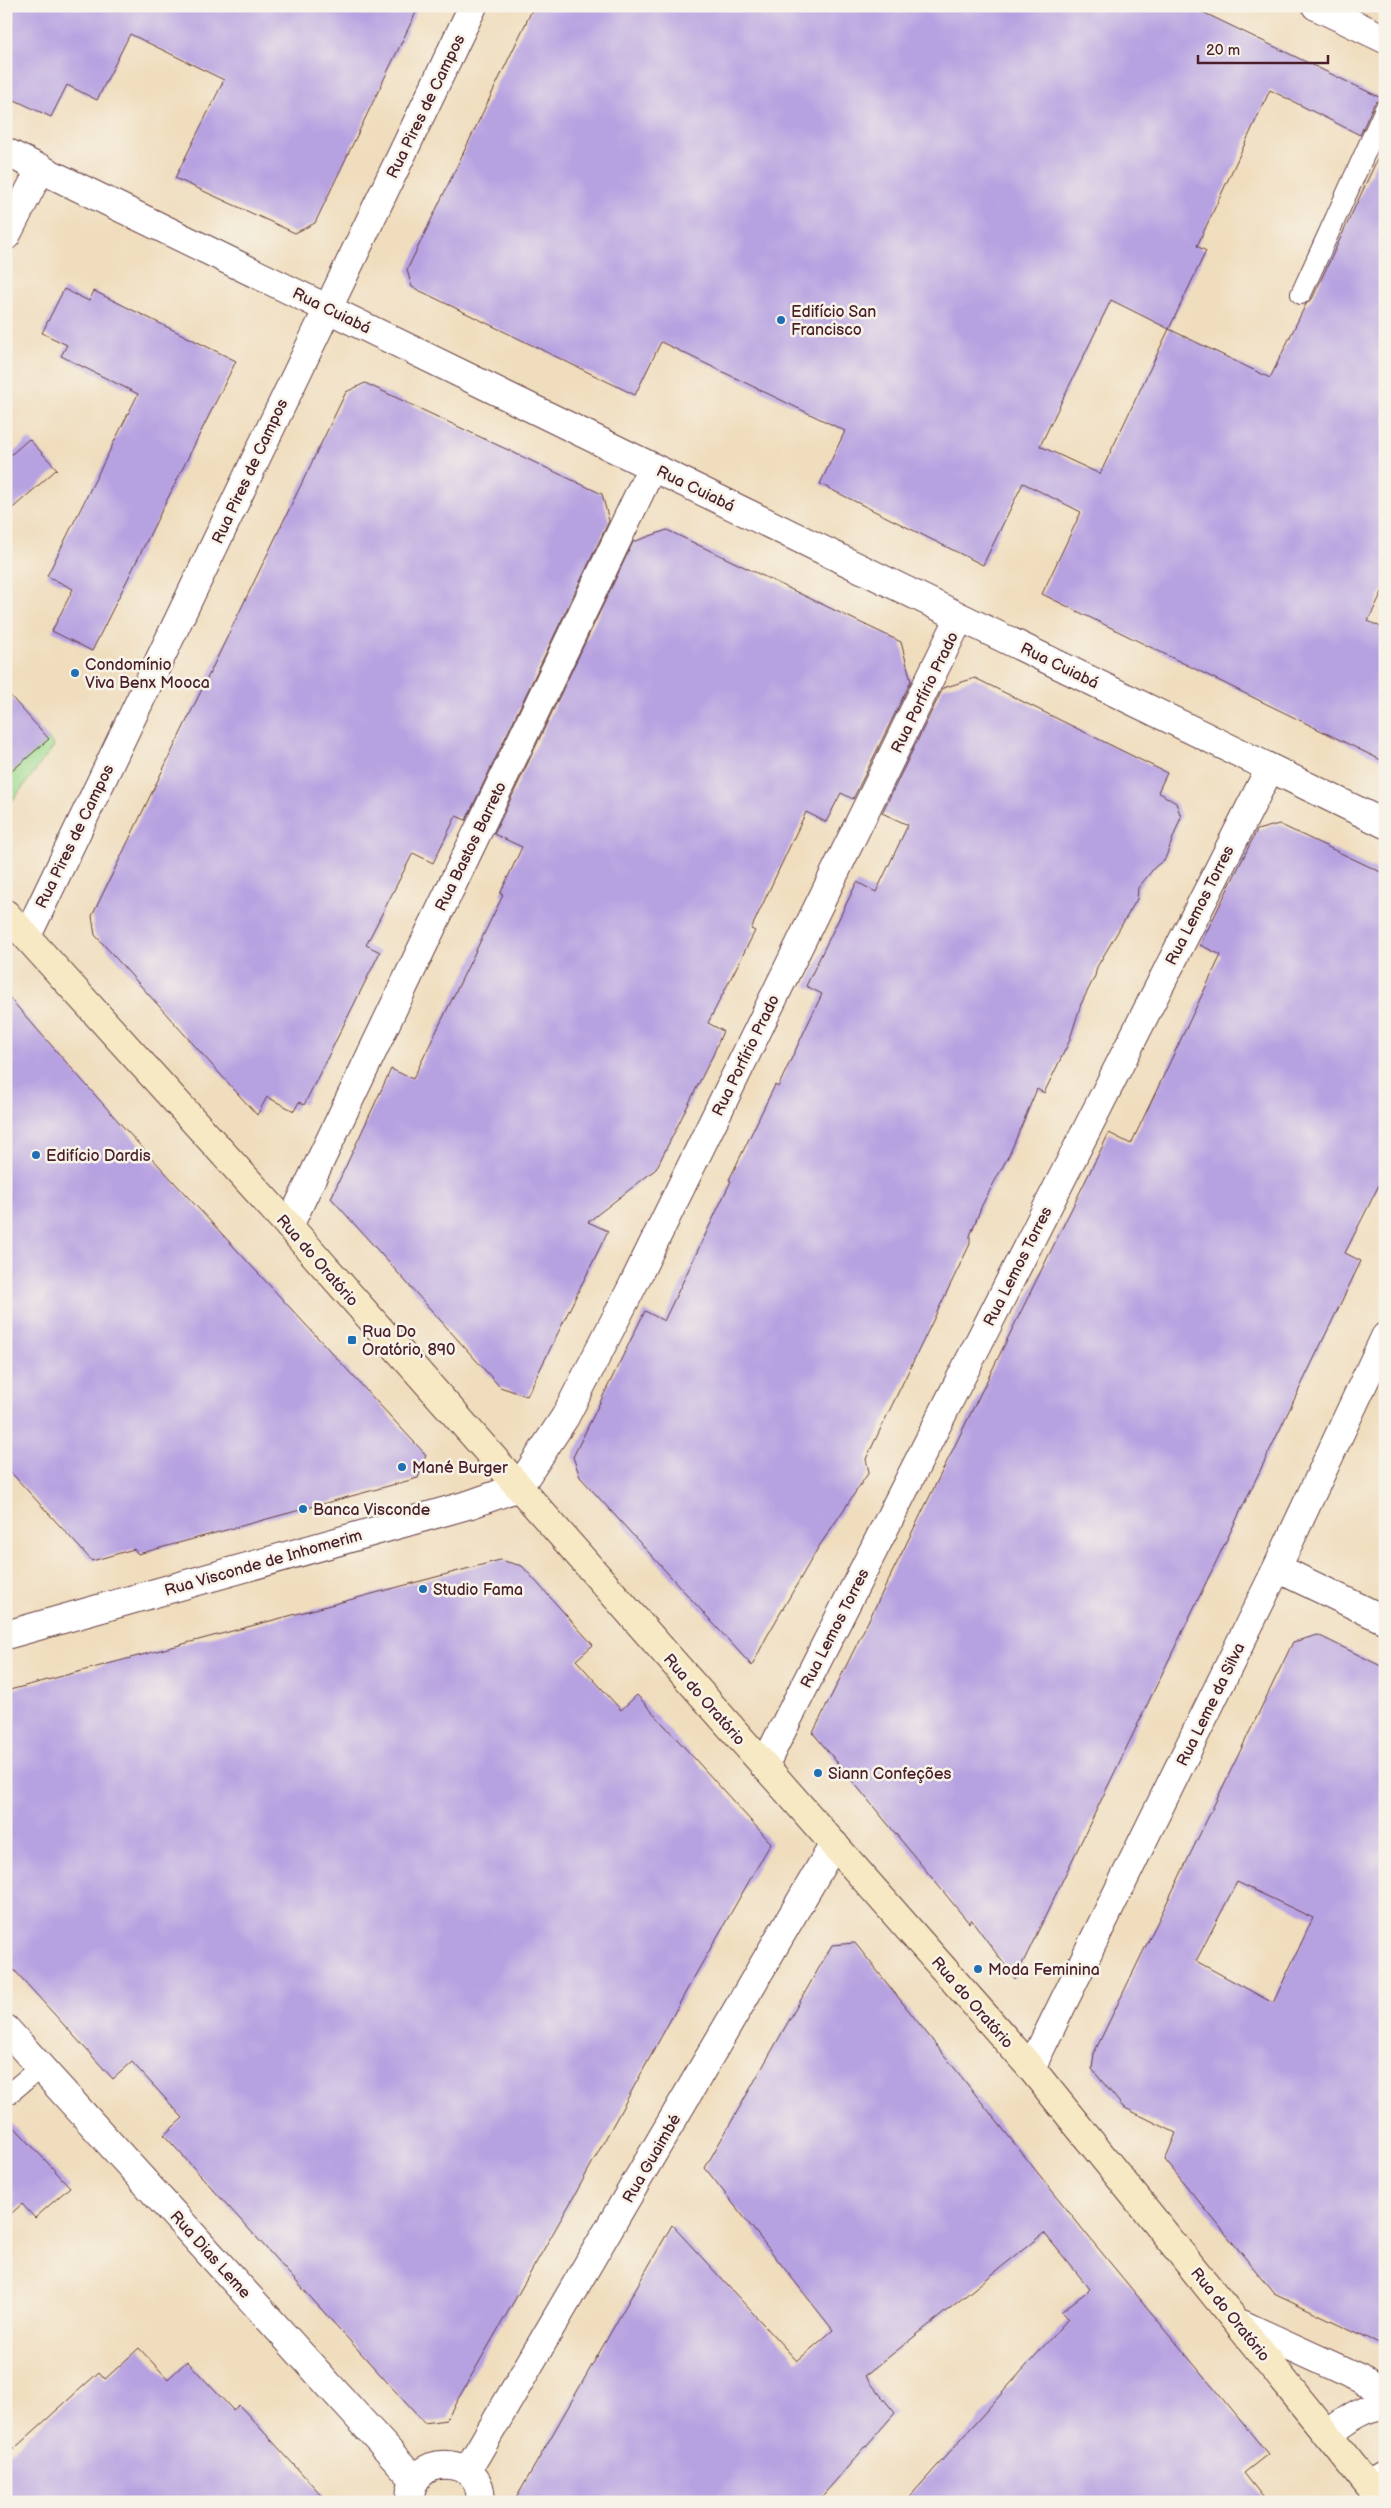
<svg xmlns="http://www.w3.org/2000/svg" width="1391" height="2508" font-family="'Balsamiq Sans',sans-serif">
  <style>
    .green { fill: #9fdc91; stroke: #747e5e }
    .building { fill: #b7a2e1; fill-rule: evenodd }
    .lines { fill: none; stroke-linecap: round; stroke-linejoin: round }
    .lane-casing { stroke: #633c41; stroke-width: 22 }
    .street-casing { stroke: #633c41; stroke-width: 30 }
    .secondary-casing { stroke: #633c41; stroke-width: 30 }
    .lane { stroke: #fff; stroke-width: 20 }
    .street { stroke: #fff; stroke-width: 28 }
    .secondary { stroke: #f7e9c3; stroke-width: 28 }
    .poi-dot { fill: #1f6fb2; stroke: #f7f3e8; stroke-width: 2 }
    .labels { text-anchor: middle; stroke-width: 5; stroke-linejoin: round; paint-order: stroke }
    .street-label { font-size: 16px; fill: #4a1f2b; stroke: #f7f3e8 }
    .poi-label { font-size: 16px; fill: #4a1f2b; stroke: #f7f3e8; text-anchor: start }
  </style>
  <rect width="100%" height="100%" fill="#f7f3e8"/>
  <filter id="ink" filterUnits="userSpaceOnUse"><feTurbulence type="fractalNoise" baseFrequency=".02" numOctaves="2"/><feDisplacementMap in="SourceGraphic" scale="10" xChannelSelector="R" yChannelSelector="G"/><feConvolveMatrix kernelMatrix="1 2 1 2 8 2 1 2 1" color-interpolation-filters="sRGB"/></filter>
  <filter id="wash" filterUnits="userSpaceOnUse"><feTurbulence type="fractalNoise" baseFrequency=".0096" numOctaves="4" result="noise"/><feDisplacementMap in="SourceGraphic" scale="20" xChannelSelector="R" yChannelSelector="G"/><feGaussianBlur stdDeviation="1.12" result="paint"/><feColorMatrix in="noise" values="0 0 0 0 0 0 0 0 0 0 0 0 0 0 0 0 0 1.4 0 .05"/><feComposite in="paint" operator="in"/></filter>
  <g filter="url(#wash)">
    <rect width="100%" height="100%" fill="#f0ddbd"/>
    <path class="green" d="M49 739 54 746 9 805 6 802V776Z"/>
    <g id="blocks">
      <path class="building" d="M6 6H419L315 223 295 233 175 178 224 80 130 34 97 100 67 85 51 117 6 96Z
        M534 6H1190L1381 98 1374 104 1360 135 1270 90 1197 246 1206 251 1169 329 1270 378 1306 304 1312 299 1383 147 1381 146 1385 138V586L1368 621 1385 629V762L1042 594 1081 512 1023 483 983 565 820 484 845 431 661 342 635 395 412 287 407 270ZM1111 300 1169 329 1100 474 1040 446Z
        M64 289 89 301 94 291 236 361 92 651 52 631 73 589 47 576 138 394 61 356 67 345 42 333Z
        M365 383 602 494 609 521 466 820 456 816 433 863 413 853 366 945 380 952 304 1105 299 1102 294 1111 267 1097 257 1115 95 935 92 916 346 392Z
        M29 439 57 469 6 514V459Z
        M667 530 901 642 911 681 853 799 841 793 826 822 806 812 751 929 755 931 708 1023 723 1031 713 1055 656 1169 588 1222 608 1231 527 1396 500 1387 331 1198 391 1069 413 1079 503 895 500 894 522 847 494 834 633 542Z
        M975 678 1167 773 1158 792 1176 803 1181 817 1165 859 1155 867 1138 888 1137 899 1097 967 1095 976 1081 1004 1069 1042 1044 1093 1037 1089 1010 1153 982 1205 970 1236V1244L866 1459 869 1472 818 1548 766 1638 752 1666 580 1477 573 1457 645 1311 664 1321 731 1181 729 1180 775 1085 778 1087 822 994 806 986 857 882 876 892 908 825 882 813 943 688Z
        M6 691 49 739 6 776Z
        M1279 824 1385 874V1173L1345 1253 1361 1261 1015 1979 971 1919 969 1923 813 1733 1109 1133 1131 1144 1221 955 1200 945 1257 830Z
        M6 994 126 1130 426 1455 418 1478 138 1554 134 1549 92 1561 6 1467Z
        M500 1560 522 1566 593 1645 576 1660 621 1710 637 1695 771 1843 689 1986 572 2200 446 2420 424 2423 164 2135 183 2118 132 2062 113 2079 6 1961V1691Z
        M1318 1635 1385 1668V2346L1274 2293 1165 2160 1176 2133 1123 2107 1092 2069 1094 2053 1293 1642ZM1237 1882 1313 1918 1273 2003 1196 1961Z
        M855 1943 1088 2236 1268 2454 1244 2473 1267 2502H905L1068 2319 1061 2312 1090 2289 1044 2233 865 2376 895 2413 817 2502H514L672 2225 797 2361 833 2330 705 2168 832 1945Z
        M6 2118 70 2187 35 2218 22 2204 6 2218Z
        M139 2348 168 2379 187 2361 233 2410 239 2405 328 2502H6V2456L99 2372 105 2379Z"/>
    </g>
  </g>
  <g filter="url(#ink)">
    <use href="#blocks" fill-opacity="0" stroke="#633c41" stroke-width="1"/>
    <g class="lines">
      <g class="lane-casing">
        <path id="lane" d="M1301 294 1385 109
          M6 2096 41 2067"/>
      </g>
      <g class="street-casing">
        <path id="street" d="M1316 6 1385 39
          M6 152 1385 824
          M6 236 41 168
          M27 936 473 6
          M289 1226 652 467
          M1277 1568 1385 1620
          M6 1635 471 1504 519 1487 565 1417 632 1287 960 617
          M764 1766 1270 768
          M6 2029 415 2480
          M1031 2068 1277 1568 1385 1337
          M1239 2323 1385 2390
          M1327 2434C1343 2423 1365 2405 1385 2406
          M467 2471 834 1844
          M1368 2484 1385 2474
          M410 2502C408 2450 486 2455 480 2502"/>
      </g>
      <g class="secondary-casing">
        <path id="secondary" d="M6 914 289 1226 1031 2068 1382 2502"/>
      </g>
      <use href="#lane" class="lane"/>
      <use href="#street" class="street"/>
      <use href="#secondary" class="secondary"/>
    </g>
  </g>
  <g class="poi-dot">
    <circle cx="781" cy="320" r="5"/>
    <circle cx="75" cy="673" r="5"/>
    <circle cx="36" cy="1155" r="5"/>
    <rect x="347" y="1335" width="10" height="10" rx="2.5"/>
    <circle cx="402" cy="1467" r="5"/>
    <circle cx="303" cy="1509" r="5"/>
    <circle cx="423" cy="1589" r="5"/>
    <circle cx="818" cy="1773" r="5"/>
    <circle cx="978" cy="1969" r="5"/>
  </g>
  <g class="labels">
    <g class="street-label">
      <text transform="translate(425 106) rotate(-64)" y="6">Rua Pires de Campos</text>
      <text transform="translate(332 310) rotate(26)" y="6">Rua Cuiabá</text>
      <text transform="translate(249 471) rotate(-65)" y="6">Rua Pires de Campos</text>
      <text transform="translate(696 488) rotate(26)" y="6">Rua Cuiabá</text>
      <text transform="translate(1060 665) rotate(26)" y="6">Rua Cuiabá</text>
      <text transform="translate(924 692) rotate(-64)" y="6">Rua Porfírio Prado</text>
      <text transform="translate(74 836) rotate(-64)" y="6">Rua Pires de Campos</text>
      <text transform="translate(470 846) rotate(-64)" y="6">Rua Bastos Barreto</text>
      <text transform="translate(1199 905) rotate(-63)" y="6">Rua Lemos Torres</text>
      <text transform="translate(745 1055) rotate(-64)" y="6">Rua Porfírio Prado</text>
      <text transform="translate(318 1260) rotate(49)" y="6">Rua do Oratório</text>
      <text transform="translate(1017 1266) rotate(-63)" y="6">Rua Lemos Torres</text>
      <text transform="translate(263 1562) rotate(-16)" y="6">Rua Visconde de Inhomerim</text>
      <text transform="translate(834 1628) rotate(-63)" y="6">Rua Lemos Torres</text>
      <text transform="translate(705 1699) rotate(49)" y="6">Rua do Oratório</text>
      <text transform="translate(1210 1704) rotate(-64)" y="6">Rua Leme da Silva</text>
      <text transform="translate(973 2002) rotate(49)" y="6">Rua do Oratório</text>
      <text transform="translate(651 2158) rotate(-60)" y="6">Rua Guaimbé</text>
      <text transform="translate(211 2254) rotate(48)" y="6">Rua Dias Leme</text>
      <text transform="translate(1231 2314) rotate(51)" y="6">Rua do Oratório</text>
    </g>
    <g class="poi-label">
      <text x="791" y="317">Edifício San<tspan x="791" dy="18">Francisco</tspan></text>
      <text x="85" y="670">Condomínio<tspan x="85" dy="18">Viva Benx Mooca</tspan></text>
      <text x="46" y="1161">Edifício Dardis</text>
      <text x="362" y="1337">Rua Do<tspan x="362" dy="18">Oratório, 890</tspan></text>
      <text x="412" y="1473">Mané Burger</text>
      <text x="313" y="1515">Banca Visconde</text>
      <text x="433" y="1595">Studio Fama</text>
      <text x="828" y="1779">Siann Confeções</text>
      <text x="988" y="1975">Moda Feminina</text>
    </g>
  </g>
  <rect width="1391" height="2508" fill="none" stroke="#f7f3e8" stroke-width="25"/>
  <path d="M1198 55v8h130v-8" fill="none" stroke="#4a1f2b" stroke-width="2.5"/>
  <text x="1206" y="55" font-size="15" fill="#4a1f2b" stroke="#f7f3e8" stroke-width="4" paint-order="stroke">20 m</text>
</svg>
